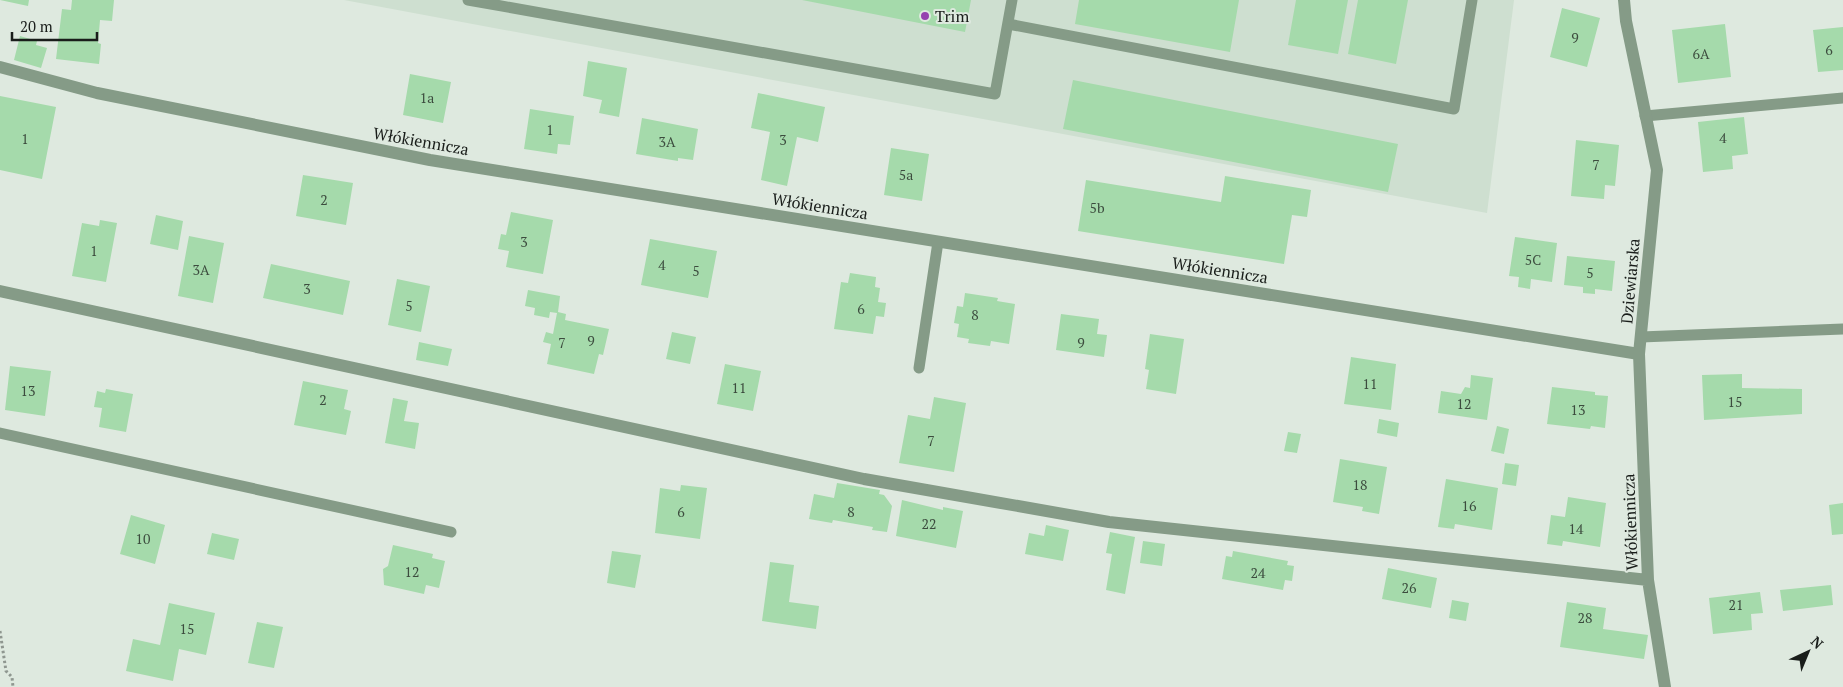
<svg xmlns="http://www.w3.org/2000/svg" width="1843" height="687" font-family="'PT Serif',serif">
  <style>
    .built { fill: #cedfd0 }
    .building { fill: #a5daab }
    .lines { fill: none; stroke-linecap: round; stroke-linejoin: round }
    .path { stroke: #8f9790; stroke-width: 3; stroke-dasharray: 2.5 2.5; stroke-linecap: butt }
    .lane { stroke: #859b87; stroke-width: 11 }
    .street { stroke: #859b87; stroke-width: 12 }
    .poi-dot { fill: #9641af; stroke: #dee9df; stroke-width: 2 }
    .labels { text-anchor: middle; stroke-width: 4; stroke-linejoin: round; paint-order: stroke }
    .number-label { font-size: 14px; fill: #3c4c3e }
    .poi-label { font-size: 16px; fill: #191d1a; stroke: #dee9df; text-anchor: start }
    .street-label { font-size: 16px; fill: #191d1a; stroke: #dee9df }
  </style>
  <rect width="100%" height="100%" fill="#dee9df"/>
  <path class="built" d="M344 0H1514L1487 213Z"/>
  <path class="building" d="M0 0H29L28 6Z
    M72 0H114L112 21 100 20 98 43 101 44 99 64 56 59 62 9 71 10Z
    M802 0H971L965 32Z
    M1079 0H1239L1230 52 1075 24Z
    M1296 0H1348L1338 54 1288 45Z
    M1358 0H1408L1396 64 1348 54Z
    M1562 8 1600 18 1587 67 1550 57Z
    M1725 24 1731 77 1678 83 1672 30Z
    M1843 27V70L1818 72 1813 30Z
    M20 36 37 41 36 45 47 48 41 68 14 60Z
    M588 61 627 68 619 117 599 113 602 100 583 96Z
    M410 74 451 82 443 123 403 115Z
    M1073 80 1398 144 1388 192 1063 129Z
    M758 93 825 107 818 142 797 137 787 186 761 180 770 132 751 128Z
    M0 96 56 107 42 179 0 170Z
    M530 109 574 116 570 145 558 144 557 154 524 149Z
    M1744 117 1748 154 1732 156 1733 169 1703 172 1698 122Z
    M642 118 698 129 693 160 678 158V161L636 154Z
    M1576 140 1619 145 1615 186 1605 185 1604 199 1571 196Z
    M891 148 929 154 922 201 884 195Z
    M303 175 353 183 346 225 296 216Z
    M1225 176 1311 190 1307 217 1292 215 1284 264 1078 231 1086 180 1221 202Z
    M511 212 553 220 543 274 506 267 509 251 498 249 501 234 506 235Z
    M156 215 183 221 178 250 150 244Z
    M100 220 117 223 106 282 72 276 82 223 99 226Z
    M189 236 224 243 213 303 178 296Z
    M1515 237 1557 243 1552 282 1531 279 1530 289 1518 287 1519 277 1509 276Z
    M650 239 717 251 708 298 641 285Z
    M1567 256 1615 261 1612 291 1595 289V294L1583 293V287L1564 285Z
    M271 264 350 281 343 315 263 298Z
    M850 273 876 277 875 287 880 288 878 302 886 303 884 317 876 316 873 334 834 329 841 282 848 283Z
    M397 279 430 286 421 332 388 325Z
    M528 290 560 296 558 312 566 314 565 320 609 329 603 355 599 354 594 374 547 364 551 344 543 342 546 332 553 334 557 313 550 312 549 318 534 315 535 308 525 306Z
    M965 293 998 298 997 301 1015 304 1009 344 991 341 990 346 968 343 969 339 957 337 959 324 954 323 957 306 963 307Z
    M1061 314 1099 319 1097 334 1107 335 1104 357 1056 350Z
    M672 332 696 337 690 364 666 359Z
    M1150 334 1184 339 1176 394 1146 389 1149 370 1145 369Z
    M419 342 452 349 448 366 416 360Z
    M1351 357 1396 364 1391 410 1344 404Z
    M725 364 761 371 753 411 717 404Z
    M10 366 51 371 45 416 5 410Z
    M1742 374V388L1802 389V414L1704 420 1702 375Z
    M1471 375 1493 378 1487 420 1438 413 1441 391 1461 394 1465 387 1470 388Z
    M303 381 348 390 344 409 351 411 346 435 294 425Z
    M1552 387 1595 392V395L1608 396 1605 428 1591 426 1590 429 1547 424Z
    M106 389 133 394 126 432 99 427 102 408 94 407 97 391 105 393Z
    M934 397 966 403 954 472 899 463 908 415 930 419Z
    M393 398 408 401 404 421 419 423 415 449 385 443Z
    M1379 419 1399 423 1397 437 1377 433Z
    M1497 426 1509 429 1504 454 1491 451Z
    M1288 432 1301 434 1297 453 1284 451Z
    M1340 459 1387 467 1379 514 1362 511 1363 507 1333 502Z
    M1505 463 1519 465 1516 486 1502 484Z
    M1446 479 1498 488 1492 530 1455 524 1454 529 1438 527Z
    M837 483 880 490 879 494 884 495 892 506 887 532 872 530 873 527 833 520 832 523 809 519 814 494 834 498Z
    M681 485 707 488 700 539 655 533 660 488 680 491Z
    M1568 497 1606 503 1600 547 1563 541 1562 546 1547 544 1551 515 1565 517Z
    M902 500 943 510V507L963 511 956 548 896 536Z
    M1843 503V534L1832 535 1829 505Z
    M131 515 165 525 155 564 120 554Z
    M1046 525 1069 530 1063 561 1025 554 1029 533 1044 536Z
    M1110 532 1135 537 1125 594 1106 590 1112 554 1106 553Z
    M212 533 239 539 234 560 207 554Z
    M1143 541 1165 544 1162 566 1140 563Z
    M393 545 433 554 432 558 445 561 439 588 426 585 424 594 384 585 383 569 388 566Z
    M612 551 641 555 635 588 607 583Z
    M1233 551 1288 561 1287 565 1294 566 1292 581 1285 580 1283 590 1222 579 1226 556 1232 557Z
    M770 562 794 565 789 602 819 606 816 629 762 621Z
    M1388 568 1437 578 1431 608 1382 599Z
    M1831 585 1833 605 1783 611 1780 590Z
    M1760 592 1763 613 1751 614 1752 630 1713 634 1709 598Z
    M1452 600 1469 603 1466 621 1449 618Z
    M1567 602 1606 608 1603 629 1648 635 1644 659 1560 647Z
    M169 603 215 613 206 655 179 649 173 681 126 671 133 639 160 645Z
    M257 622 283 627 274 668 248 663Z"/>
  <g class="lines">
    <path class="path" d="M0 631 6 671 12 677 13 687"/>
    <path class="lane" d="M468 0 995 94 1012 0
      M1008 24 1454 109 1472 0
      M1645 116 1843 98
      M1641 337 1843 329
      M919 368 938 242
      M0 433 451 532"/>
    <path class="street" d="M1624 0 1626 21 1657 170 1639 354 1648 580 1665 687
      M0 67 97 93 430 160 1639 354
      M0 291 864 479 1109 522 1648 580"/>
  </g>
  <circle class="poi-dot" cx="925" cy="16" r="5"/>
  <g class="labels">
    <g class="number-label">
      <text x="1575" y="43">9</text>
      <text x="1829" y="55">6</text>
      <text x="1701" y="59">6A</text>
      <text x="427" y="103">1a</text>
      <text x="550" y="135">1</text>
      <text x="1723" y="143">4</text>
      <text x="25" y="144">1</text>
      <text x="783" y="145">3</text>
      <text x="667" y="147">3A</text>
      <text x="1596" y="170">7</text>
      <text x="906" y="180">5a</text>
      <text x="324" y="205">2</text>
      <text x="1097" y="213">5b</text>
      <text x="524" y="247">3</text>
      <text x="94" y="256">1</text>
      <text x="1533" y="265">5C</text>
      <text x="662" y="270">4</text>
      <text x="201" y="275">3A</text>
      <text x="696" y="276">5</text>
      <text x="1590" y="278">5</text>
      <text x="307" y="294">3</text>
      <text x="409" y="311">5</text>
      <text x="861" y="314">6</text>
      <text x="975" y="320">8</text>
      <text x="591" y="346">9</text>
      <text x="562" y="348">7</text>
      <text x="1081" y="348">9</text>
      <text x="1370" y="389">11</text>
      <text x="739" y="393">11</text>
      <text x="28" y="396">13</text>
      <text x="323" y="405">2</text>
      <text x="1735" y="407">15</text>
      <text x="1464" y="409">12</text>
      <text x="1578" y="415">13</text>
      <text x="931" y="446">7</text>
      <text x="1360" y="490">18</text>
      <text x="1469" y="511">16</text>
      <text x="681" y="517">6</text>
      <text x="851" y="517">8</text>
      <text x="929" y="529">22</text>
      <text x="1576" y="534">14</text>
      <text x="143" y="544">10</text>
      <text x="412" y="577">12</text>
      <text x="1258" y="578">24</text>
      <text x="1409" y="593">26</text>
      <text x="1736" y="610">21</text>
      <text x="1585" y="623">28</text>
      <text x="187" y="634">15</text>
    </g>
    <g class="poi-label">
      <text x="935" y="22">Trim</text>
    </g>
    <g class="street-label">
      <text transform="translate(421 141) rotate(10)" y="6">Włókiennicza</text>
      <text transform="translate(820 206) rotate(9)" y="6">Włókiennicza</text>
      <text transform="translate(1220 270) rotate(9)" y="6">Włókiennicza</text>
      <text transform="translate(1630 281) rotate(-85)" y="6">Dziewiarska</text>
      <text transform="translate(1630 522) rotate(-92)" y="6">Włókiennicza</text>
    </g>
  </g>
  <g transform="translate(1808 652) rotate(44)" stroke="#dee9df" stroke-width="4" paint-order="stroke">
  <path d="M0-4L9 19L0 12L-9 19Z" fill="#191d1a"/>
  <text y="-8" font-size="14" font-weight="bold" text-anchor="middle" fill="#191d1a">N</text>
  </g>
  <path d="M12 32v8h85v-8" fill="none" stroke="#191d1a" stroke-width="2.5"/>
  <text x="20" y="32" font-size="15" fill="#191d1a" stroke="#dee9df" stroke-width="4" paint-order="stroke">20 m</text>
</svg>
